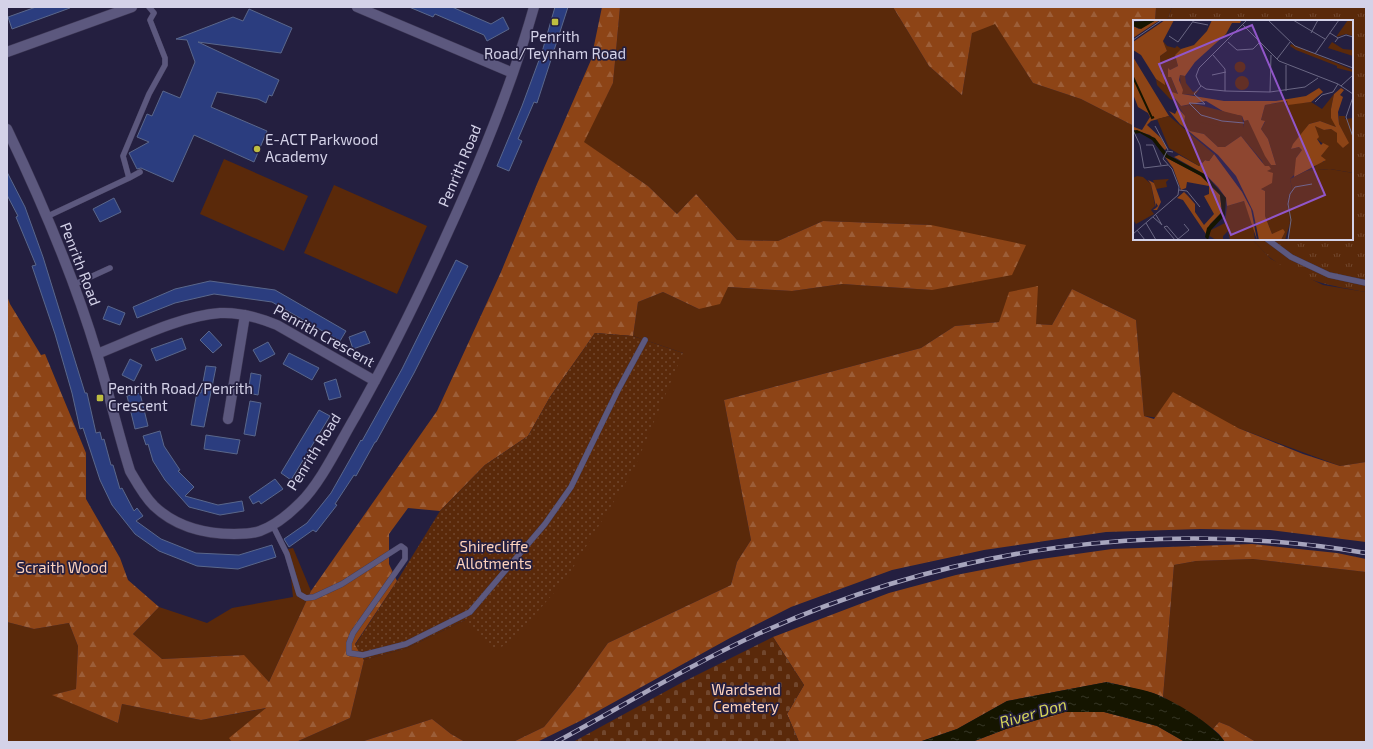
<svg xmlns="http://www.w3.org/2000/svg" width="1373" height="749" font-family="'Exo 2',sans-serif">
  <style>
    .grass { fill: #5a290a }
    .forest { fill: url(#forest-firs) }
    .cemetery { fill: url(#cemetery-stones) }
    .park { fill: url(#park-tufts) }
    .garden { fill: url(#garden-dots) }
    .water { fill: url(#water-ripples) }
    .building { fill: #2b3d7f; stroke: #5a678b }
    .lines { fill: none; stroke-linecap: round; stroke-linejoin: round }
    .service-casing { stroke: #3e3855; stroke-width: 6 }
    .minor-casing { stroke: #3e3855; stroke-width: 11 }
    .service { stroke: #5c587e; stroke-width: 5.5 }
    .minor { stroke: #5c587e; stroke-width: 10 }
    .rail-casing { stroke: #a7a5bd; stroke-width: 4.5 }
    .rail { stroke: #241f40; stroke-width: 3; stroke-dasharray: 9; stroke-linecap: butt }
    .poi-dot { fill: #bfbe41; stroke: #241f40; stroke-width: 1.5 }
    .labels { text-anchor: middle; stroke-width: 3.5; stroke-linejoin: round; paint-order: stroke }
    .poi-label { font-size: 15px; fill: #d4d2e8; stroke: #241f40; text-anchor: start }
    .street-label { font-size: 15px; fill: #d4d2e8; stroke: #241f40 }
    .park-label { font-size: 15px; fill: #fdd2bc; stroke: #241f40 }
    .water-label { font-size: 16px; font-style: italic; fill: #d5d45a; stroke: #241f40 }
    .inset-river { fill: none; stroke: #151500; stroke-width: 2 }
    .inset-road { fill: none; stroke: #6a6783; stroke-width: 1 }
    .view { fill: #9156c9; fill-opacity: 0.15; stroke: #9156c9; stroke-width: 2 }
    .inset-edge { fill: none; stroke: #d4d2e8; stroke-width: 2 }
  </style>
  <defs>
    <pattern id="forest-firs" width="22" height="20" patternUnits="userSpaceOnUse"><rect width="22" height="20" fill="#8d4416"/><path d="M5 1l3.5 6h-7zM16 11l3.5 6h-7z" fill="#9c5e38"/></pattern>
    <pattern id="cemetery-stones" width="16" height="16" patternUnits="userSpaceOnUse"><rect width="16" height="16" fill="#5a290a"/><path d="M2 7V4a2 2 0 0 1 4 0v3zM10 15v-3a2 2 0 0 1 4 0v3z" fill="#71472e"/></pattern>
    <pattern id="park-tufts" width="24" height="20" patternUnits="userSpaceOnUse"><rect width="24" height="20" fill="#5a290a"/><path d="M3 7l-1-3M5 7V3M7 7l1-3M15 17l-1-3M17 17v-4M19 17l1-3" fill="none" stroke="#71472e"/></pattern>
    <pattern id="garden-dots" width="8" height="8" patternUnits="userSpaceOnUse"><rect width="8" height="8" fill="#5a290a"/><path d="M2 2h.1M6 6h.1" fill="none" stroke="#71472e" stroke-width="1.8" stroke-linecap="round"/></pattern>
    <pattern id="water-ripples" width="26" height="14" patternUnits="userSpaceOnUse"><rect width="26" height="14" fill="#151500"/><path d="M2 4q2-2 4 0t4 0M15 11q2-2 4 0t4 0" fill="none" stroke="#363625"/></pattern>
  </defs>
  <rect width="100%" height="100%" fill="#241f40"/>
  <path class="grass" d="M620 7H893L929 66 962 95 972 32 995 23 1033 83 1081 99 1134 126V239H1252L1271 259 1323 285 1366 292V462L1340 466 1238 428 1144 416 1136 320 1072 289 1052 325 999 322 955 326 921 348 724 400 751 540 737 562 731 585 608 643 575 689 544 727 513 742H465L451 734 432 719 361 742H296L350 718 364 660 407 648 465 620 683 353 633 336 638 302 663 292 699 309 728 287 792 291 842 284 932 290 931 225 823 221 778 241 737 240 696 194 677 214 648 186 583 142 613 83Z
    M1156 7H1172L1167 21H1155Z
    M224 159 308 196 284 251 200 214Z
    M334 185 427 226 397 294 304 253Z
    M293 548 311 591 269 682 243 655 162 659 133 634 159 607 207 623 232 608 293 597 288 549Z
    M1253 559 1366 572V742H1256L1229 726 1219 722 1213 729 1197 717 1163 697 1174 565 1196 561Z
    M7 622 34 629 69 623 78 646 76 689 53 695 118 723 122 704 201 720 267 708 230 738 232 742H10L7 741Z"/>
  <path class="forest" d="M602 7H620L613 83 584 142 648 186 677 214 696 194 737 240 778 241 823 221 931 225 1026 245 1012 275 932 290 842 284 792 291 728 287 720 304 699 309 663 292 638 302 633 336 595 333 550 397 528 436 485 465 440 511 408 508 389 534V564L397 581 355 644 364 660 350 718 296 742H232L229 738 266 708 201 720 122 704 118 723 52 695 76 689 78 646 69 623 34 629 7 622V296L10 304 41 355 45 354 86 453V499L120 558 128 580 159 607 133 634 162 659 244 655 269 682 311 591 437 411 501 272 537 184 591 60Z
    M893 7H1156L1155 21H1134V126L1081 99 1033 83 995 24 972 33 962 95 929 66Z
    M1038 286 1036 324 1052 325 1072 289 1136 320 1144 416 1154 419 1173 392 1238 428 1303 454 1340 466 1366 462V542L1270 530 1200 529 1106 532 984 550 892 570 791 607 730 638 580 721 537 742H513L544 727 575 689 608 643 731 585 737 562 751 540 724 400 921 348 955 326 999 322 1009 292Z
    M1252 544 1337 553 1366 559V572L1253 559 1196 561 1174 565 1163 697 1153 693 1107 682 1007 701 957 729 919 742H799L787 714 804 685 773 637 889 593 956 575 1034 560 1112 549Z
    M1065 712H1104L1157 726 1185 742H972L1006 729Z
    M432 719 451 734 465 742H361Z
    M1219 722 1229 726 1256 742H1225L1219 734 1213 729Z"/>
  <path class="cemetery" d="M773 637 804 685 787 714 799 742H573L681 683Z"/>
  <path class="park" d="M1172 7H1366V292C1332 286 1301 281 1272 259 1265 254 1259 246 1252 239H1352V21H1167Z"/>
  <path class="garden" d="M595 333 633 336 683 353 634 469 566 579 511 642 493 651 465 620 407 648 364 660 355 645 397 581 440 511 485 465 528 436 550 397Z"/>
  <path class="water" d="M1107 682C1122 686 1139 688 1153 693 1173 700 1214 725 1225 742H1185L1157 726 1104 712H1065L1006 729 972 742H919L957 729 1007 701Z"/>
  <path class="building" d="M36 7H70V8L12 29 8 17Z
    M409 7H452L491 24 503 17 509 29 487 41 484 35 435 14 433 17Z
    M555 7H568L537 103 534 102 518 139 522 141 509 171 497 166 522 106 542 52Z
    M249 9 292 28 281 53 198 42 279 80 272 96 269 95 266 103 258 99 217 92 211 107 267 131 254 162 194 135 173 182 141 168 137 169 129 153 149 142 137 137 147 114 152 116 163 91 180 98 195 62 187 40 176 39 233 17 243 21Z
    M7 172 25 207 43 257 85 393H87L96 433 100 432 102 440 104 439 111 465H113L120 489 122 488 134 511 137 508 143 516 136 521 161 539 196 553 239 555 272 545 276 557 238 569 197 566 159 551 135 534 112 505 100 480 83 428 80 429 72 393 55 334 32 266 36 265 16 217 18 216 7 195Z
    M114 198 121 212 100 222 93 209Z
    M456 260 468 266 414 373 376 442H375L356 476 354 475 335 504 337 505 316 532 313 530 289 547 284 539 307 523 331 493 361 440 362 441 402 369Z
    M210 281 275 290 346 331 340 341 272 302 214 294 175 303 137 318 133 307 175 289Z
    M108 306 125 313 120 325 103 319Z
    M209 331 222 345 213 353 200 340Z
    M365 331 370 343 353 349 349 337Z
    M182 338 186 349 156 361 151 349Z
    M268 342 275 354 260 362 253 350Z
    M289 353 319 368 312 380 283 364Z
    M130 359 142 365 134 381 122 375Z
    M206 366 216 367 204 427 191 425 197 392 201 393Z
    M251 373 261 375 258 395 248 393Z
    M336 379 341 397 329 400 324 383Z
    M140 393 148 426 135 429 127 396Z
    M250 401 261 403 255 436 244 434Z
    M319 410 330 416 291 480 281 473Z
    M160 431 164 446 180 470 178 471 194 487 185 496 218 505 242 501 244 511 220 515 189 507 165 480 153 461 148 444 146 445 143 436Z
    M206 435 240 440 237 454 204 449Z
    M275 479 283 489 261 504 259 501 253 504 249 497Z"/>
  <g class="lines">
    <g class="service-casing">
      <path id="service" d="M129 178 140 172
        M46 217 129 178 123 156 149 94 165 65V58L150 20 154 13 149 7
        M1267 239 1291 257 1329 275 1366 283
        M73 285 110 268
        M272 524 287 554 299 594 306 598 314 597 342 584 401 546 405 549V559L353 633 349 643V653L363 655 406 644 470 612 545 524 571 487 618 390 645 340"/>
    </g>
    <g class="minor-casing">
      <path id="minor" d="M357 7 513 73
        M7 52 132 7
        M7 129C42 202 74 277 97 354 109 393 118 433 130 471 137 483 144 496 154 506 176 527 204 534 234 534 242 534 252 534 260 531 274 526 290 513 300 503 321 483 340 442 355 417 389 357 419 296 447 234 481 160 512 85 534 7
        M97 354C135 339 180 316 220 313 239 312 260 318 277 325L375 381
        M228 419 245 315"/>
    </g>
    <use href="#service" class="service"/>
    <use href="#minor" class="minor"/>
    <g class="rail-casing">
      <path id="rail" d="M556 742C623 706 691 664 760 633 951 547 1159 518 1366 553"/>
    </g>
    <use href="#rail" class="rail"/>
  </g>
  <g class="poi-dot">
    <rect x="551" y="18" width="8" height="8" rx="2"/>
    <circle cx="257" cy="149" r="4"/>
    <rect x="96" y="394" width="8" height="8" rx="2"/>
  </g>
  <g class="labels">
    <g class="poi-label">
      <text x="555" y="42" text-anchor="middle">Penrith<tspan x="555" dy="17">Road/Teynham Road</tspan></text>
      <text x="265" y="145">E-ACT Parkwood<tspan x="265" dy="17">Academy</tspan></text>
      <text x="108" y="394">Penrith Road/Penrith<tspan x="108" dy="17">Crescent</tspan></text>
    </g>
    <g class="street-label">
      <text transform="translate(460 166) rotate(-67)" y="5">Penrith Road</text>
      <text transform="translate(80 264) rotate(69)" y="5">Penrith Road</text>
      <text transform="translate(324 336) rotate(29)" y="5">Penrith Crescent</text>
      <text transform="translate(314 452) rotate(-58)" y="5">Penrith Road</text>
    </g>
    <g class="park-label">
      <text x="494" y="552">Shirecliffe<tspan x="494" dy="17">Allotments</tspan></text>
      <text x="62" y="573">Scraith Wood</text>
      <text x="746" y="695">Wardsend<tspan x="746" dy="17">Cemetery</tspan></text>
    </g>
    <g class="water-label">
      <text transform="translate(1033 713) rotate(-16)" y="6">River Don</text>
    </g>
  </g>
  <g transform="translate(1133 20)">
    <rect width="220" height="220" fill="#241f40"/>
    <path d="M30 21 34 26 42 28 44 26 48 29 42 35 45 46 37 50 35 49V57H38L45 75 38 74 42 80 48 86 56 85 67 95 111 108V101L115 100 138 145H143L135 119 128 109 132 102 128 100 132 85 155 81V84L178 82 189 89 201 74 198 89 203 107 187 101 176 104 158 129 166 127 169 130 163 138V153L157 159 159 168 154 181 157 203 152 220H148L152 212 139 214 132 196V171L128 169 134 153 129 141 108 116 92 127H85L71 114 57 111 51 105 52 96 42 81 37 79 24 65 23 59 29 63 27 36 34 31ZM158 24 220 50V52L204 48V46L163 30 157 26ZM101.5 47a5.5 5.5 0 1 1 11 0a5.5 5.5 0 1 1-11 0ZM47 55 52 56 53 63 60 72 66 70 62 75 48 74ZM102 63a7 7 0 1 1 14 0a7 7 0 1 1-14 0ZM206 96H212V99L220 98V153L197 149 173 151 181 148 186 142H191L188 136 194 127 184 119 182 105 191 110 198 109 205 113 210 128 215 122 206 104ZM4 156 10 157 18 164 22 186 18 190 21 194 3 204 0 200V158ZM36 159 33 162 34 167 23 169 20 160ZM111 181 120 204 122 220H97L95 211 90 216V220H83L75 215 78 210 92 203 94 186Z" fill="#5a290a"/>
    <path d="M23 0H27L0 18V6L6 9ZM32 0H41L30 21 34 31 27 36 28 53 31 55 32 65 23 59 8 35 0 30V22ZM79 0 108 1 107 3H99L93 14 62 42 52 56 47 55 46 60 50 70 49 74 91 81H143L173 76 186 68 190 72 178 82 155 85 154 81 132 85 128 100 132 101 128 109 135 119 143 145H138L132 136 115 100 111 101 109 96 93 93 73 81 48 86 38 74 39 72 45 74 38 57H35V48L37 50 45 46 42 35 48 29 61 25 74 11ZM0 37 36 96 18 101 14 105 28 118 34 128 32 130 17 115 1 110V107L9 110 17 97 15 93 5 87 0 74ZM208 68 211 70 207 75 210 77 205 92 206 104 216 123 210 128 204 122V113L198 109 191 110 182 106 186 117 184 119 188 125 190 123 196 126 188 136 193 140 161 157 163 138 169 130 166 127 158 129 160 124 176 104 187 101 203 107 198 98V89L201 74ZM45 88 52 96 51 105 57 111 71 114 85 127H92L108 116 132 146H136L138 149 134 151 140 153 139 163 128 169 132 171V196L139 214 150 209 152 212 148 220H126L120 191 103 156 85 135 47 104 36 91 42 94ZM81 134 109 172 118 189 124 220 111 181 94 186 93 178 85 167 73 155 41 137 46 135 66 146 72 140 76 141ZM32 137 68 156 87 175 89 192 77 204 73 214 50 180 44 178 51 172 55 176 62 184V192L71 205 81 194 71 176 76 174V166L54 162 53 168 48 170 40 148ZM15 160 21 163 28 182 24 190H20L23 188 25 186 23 183V187L18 164Z" fill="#8d4416"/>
    <path d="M36 96 81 134 76 141 72 140 66 146 36 128 24 99Z" fill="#5a290a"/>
    <path d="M215 0H220V16L213 14 203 17ZM199 22 210 29 220 30V36L195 28ZM197 149 220 153V220H156L157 203 154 181 159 168 157 159 173 151Z" fill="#5a290a"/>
    <path d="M58 83 109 96 111 108H94L66 102 64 100 66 95 56 85Z" fill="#5a290a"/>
    <path d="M23 0 8 9 0 6V2ZM4 110 22 118 35 135 73 155 93 178 92 195 78 210 75 220 72 217 74 208 89 192 87 175 68 156 32 137 19 120 7 113 0 114V111Z" fill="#151500"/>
    <path class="inset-river" d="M0 57 19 98 21 97"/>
    <path class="inset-road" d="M114 0 66 48 63 56 67 65 73 69 92 71 137 72 172 67 185 58M135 0 162 26 220 48M160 0 192 19M60 2 75 5M110 5 146 41 205 64 220 74M178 13 185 0M197 13 205 18 202 22M36 16 45 22 61 0M205 18 213 15 220 17M0 20 29 0M95 22 104 30 120 29 126 23M182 34 206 0M80 35 92 49V71M144 39 157 22M79 55 93 52M208 66 220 55M153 71V45M137 72 138 35M220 77 213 97 220 117M182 82 189 75 200 72 205 64M56 83 68 95 89 101 111 103M56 83 72 84 61 74 68 66M22 106 35 130M0 110 7 125 11 148 35 145M13 125H20L28 145M46 170 54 171 67 187M20 197 29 205 23 195M13 203 23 220M31 207 34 206 45 219M31 207 42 220M4 210 12 220M0 214 45 175 46 167 39 149 30 139 34 131 40 132M44 220 56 210 51 204M155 220 158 200 155 184 157 174 162 167 179 164"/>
    <path class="view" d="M119 5 192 175 98 215 26 44Z"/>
    <rect width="220" height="220" class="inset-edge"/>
  </g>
  <rect width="1373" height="749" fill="none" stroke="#d4d2e8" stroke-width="16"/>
</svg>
